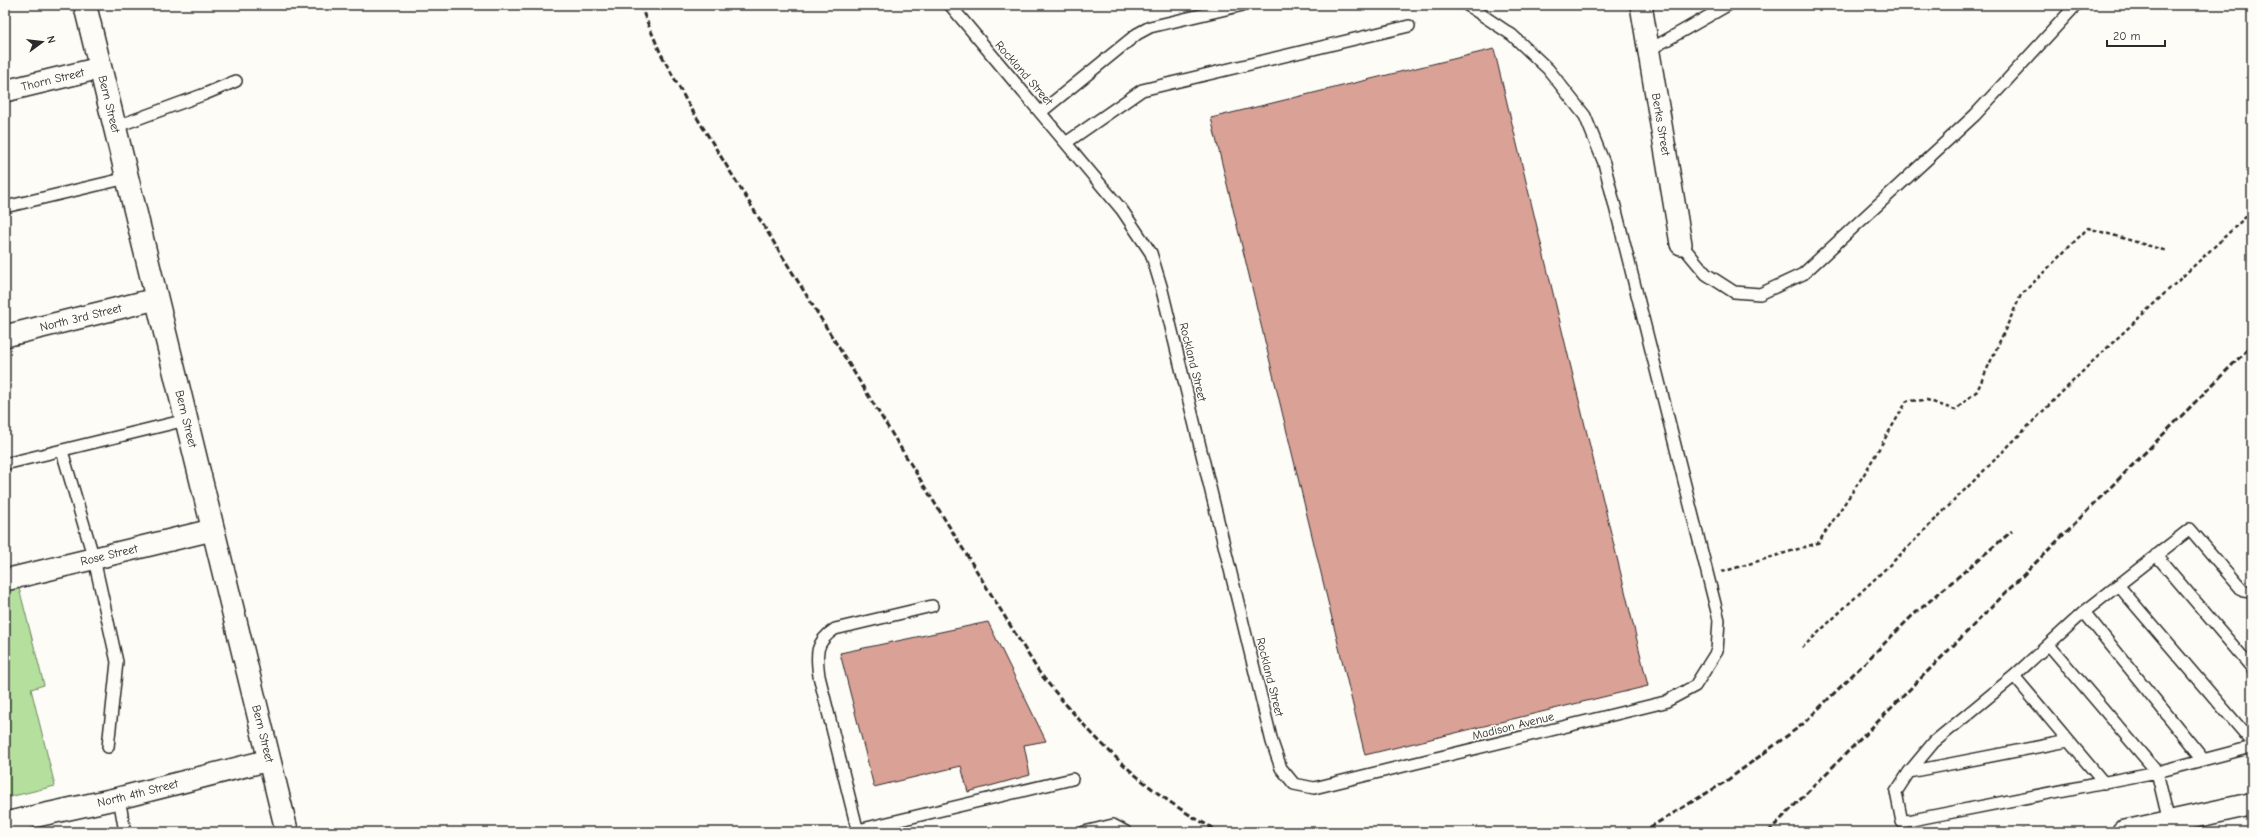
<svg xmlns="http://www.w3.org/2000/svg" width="2257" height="837" font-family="'Comic Neue',sans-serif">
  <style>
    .green { fill: #b4df9d; stroke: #708564 }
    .building { fill: #daa196; stroke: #2b2b2b }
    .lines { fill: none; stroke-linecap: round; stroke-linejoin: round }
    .lane-casing { stroke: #2b2b2b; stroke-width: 14 }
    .street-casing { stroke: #2b2b2b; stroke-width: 24 }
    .secondary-casing { stroke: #2b2b2b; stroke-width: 25 }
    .primary-casing { stroke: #2b2b2b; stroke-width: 25 }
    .path { stroke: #2b2b2b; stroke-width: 2.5; stroke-dasharray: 4 3; stroke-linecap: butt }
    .lane { stroke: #fdfcf7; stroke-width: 11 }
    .street { stroke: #fdfcf7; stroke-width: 21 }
    .secondary { stroke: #fdfcf7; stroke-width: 22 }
    .primary { stroke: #fdfcf7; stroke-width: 22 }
    .rail { stroke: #2b2b2b; stroke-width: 3; stroke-dasharray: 6 3; stroke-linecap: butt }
    .labels { text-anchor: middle; stroke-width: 3; stroke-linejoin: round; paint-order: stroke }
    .street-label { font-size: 12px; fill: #2b2b2b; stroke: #fdfcf7 }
  </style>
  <rect width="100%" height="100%" fill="#fdfcf7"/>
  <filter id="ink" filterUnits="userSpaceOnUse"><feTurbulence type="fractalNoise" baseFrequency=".025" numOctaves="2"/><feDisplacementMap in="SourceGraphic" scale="8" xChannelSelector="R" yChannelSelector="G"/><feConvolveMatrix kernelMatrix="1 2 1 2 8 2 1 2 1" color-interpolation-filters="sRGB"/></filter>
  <g filter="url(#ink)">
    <path class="green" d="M19 588 44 685 31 689 55 786 5 798V592Z"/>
    <path class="building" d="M1494 49 1648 686 1365 755 1211 118Z
      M988 622 1046 741 1024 745 1030 775 968 792 961 766 874 787 840 653Z"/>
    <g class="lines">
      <g class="lane-casing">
        <path id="lane" d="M950 5 1122 210 1151 253 1161 286 1272 742 1281 768 1294 784 1314 788 1665 702 1695 686 1717 651 1719 620 1604 163 1585 116 1548 69 1512 35 1467 5
          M1649 50 1728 5
          M1041 112 1137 34 1150 27 1243 5
          M115 127 205 94 236 81
          M1067 142 1142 90 1409 26
          M5 207 127 178
          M1681 244 1706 274 1734 292 1760 294 1803 274 1975 115 2076 5
          M62 451 94 559 117 662 108 747
          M5 464 186 420
          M2156 555 2252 668
          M2118 585 2252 742
          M2252 592 2243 591 2190 529 2084 612 2014 676 1934 742 1909 772 1896 792 1902 822 2157 772 2252 747
          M2084 612 2203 759
          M2049 645 2157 772 2169 822
          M2014 676 2104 783
          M1909 772 2068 741
          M119 798 125 832
          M858 830 1072 779
          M858 832 819 676C816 654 815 642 835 629L932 606
          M1084 832 1113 825
          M1115 832 1113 825 1126 832"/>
      </g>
      <g class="street-casing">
        <g id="street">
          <path id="s1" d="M1641 5 1681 244"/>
          <path id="s2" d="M5 91 100 68"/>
          <path id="s3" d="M5 336 156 299"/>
          <path id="s4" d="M5 580 212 530"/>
          <path id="s5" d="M5 823 119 798 269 760"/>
        </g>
      </g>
      <g class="secondary-casing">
        <g id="secondary">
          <path id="s6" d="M85 5 287 832"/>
        </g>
      </g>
      <g class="primary-casing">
        <path id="primary" d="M2123 832 2252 804"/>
      </g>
      <path class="path" d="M1722 572 1818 543 1863 476 1907 401 1927 400 1955 410 1977 391 2021 295 2088 228 2167 251
        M1802 648 1900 555 2090 364 2252 211
        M2013 832 2023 830V832"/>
      <use href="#lane" class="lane"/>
      <use href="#street" class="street"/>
      <use href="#secondary" class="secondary"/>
      <use href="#primary" class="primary"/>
      <path class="rail" d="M640 5 660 52 686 100 1039 672C1089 735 1148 797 1221 832
        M1642 832 1725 782 1803 724 1912 616 2012 531
        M1768 832 2252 345"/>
    </g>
  </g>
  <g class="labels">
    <g class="street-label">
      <text transform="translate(1024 73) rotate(49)" y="4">Rockland Street</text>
      <text dy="4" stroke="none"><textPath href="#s2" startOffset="49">Thorn Street</textPath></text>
      <text dy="4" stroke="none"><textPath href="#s6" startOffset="102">Bern Street</textPath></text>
      <text dy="4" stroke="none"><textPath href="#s1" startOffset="121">Berks Street</textPath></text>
      <text dy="4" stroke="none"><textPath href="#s3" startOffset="78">North 3rd Street</textPath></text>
      <text transform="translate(1193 362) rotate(76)" y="4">Rockland Street</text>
      <text dy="4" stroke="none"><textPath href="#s6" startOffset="426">Bern Street</textPath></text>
      <text dy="4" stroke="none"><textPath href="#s4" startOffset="107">Rose Street</textPath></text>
      <text transform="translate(1270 677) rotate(76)" y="4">Rockland Street</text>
      <text transform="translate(1513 726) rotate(-14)" y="4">Madison Avenue</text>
      <text dy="4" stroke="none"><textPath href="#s6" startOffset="750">Bern Street</textPath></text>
      <text dy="4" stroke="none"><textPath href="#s5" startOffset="136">North 4th Street</textPath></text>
    </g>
  </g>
  <rect width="2257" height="837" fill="none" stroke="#fdfcf7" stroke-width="20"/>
  <rect x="10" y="10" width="2237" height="817" fill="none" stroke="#2b2b2b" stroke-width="1.5" filter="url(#ink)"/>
  <g transform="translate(42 42) rotate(75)" stroke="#fdfcf7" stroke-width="3" paint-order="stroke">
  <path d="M0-3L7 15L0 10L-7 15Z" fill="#2b2b2b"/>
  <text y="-6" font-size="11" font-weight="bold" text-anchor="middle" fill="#2b2b2b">N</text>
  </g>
  <path d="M2107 40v6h58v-6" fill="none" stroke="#2b2b2b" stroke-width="2"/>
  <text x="2113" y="40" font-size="12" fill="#2b2b2b" stroke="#fdfcf7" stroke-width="3" paint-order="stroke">20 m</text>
</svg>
